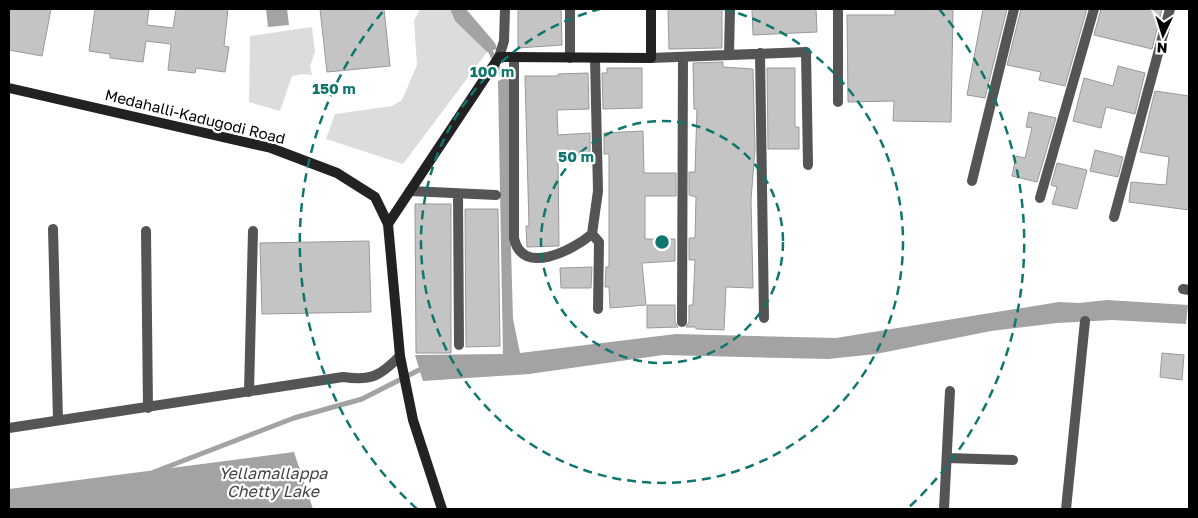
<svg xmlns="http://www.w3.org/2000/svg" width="1198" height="518" font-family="'Golos Text',sans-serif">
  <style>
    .green { fill: #dcdcdc }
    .water { fill: #a3a3a3 }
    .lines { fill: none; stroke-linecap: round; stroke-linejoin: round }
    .stream { stroke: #a3a3a3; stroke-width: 5 }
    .building { fill: #c4c4c4; stroke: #999 }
    .street { stroke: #555; stroke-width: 10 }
    .secondary { stroke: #222; stroke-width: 10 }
    .ring { fill: none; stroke: #0f766e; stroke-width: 2.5; stroke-dasharray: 9 6 }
    .labels { text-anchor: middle; stroke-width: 4.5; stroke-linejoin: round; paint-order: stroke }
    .street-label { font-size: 15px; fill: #000; stroke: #fff }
    .water-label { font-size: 16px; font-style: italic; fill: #444; stroke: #fff }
    .centre { fill: #0f766e; stroke: #fff; stroke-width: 2.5 }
    .ring-label { font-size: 15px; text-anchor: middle; font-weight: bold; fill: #0f766e; stroke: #fff; stroke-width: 4.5; stroke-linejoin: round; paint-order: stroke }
  </style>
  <rect width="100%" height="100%" fill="#fff"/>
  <path class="green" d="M420 9H450L455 21 487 52 403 164 326 139 335 114 392 106 402 100 417 65 414 21Z
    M312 27 315 52 310 66 312 75 303 74 292 76 280 111 249 102 250 36Z"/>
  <path class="water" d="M266 9H287L289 25 268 27Z
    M450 9H466L495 43 497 49 487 52 455 21Z
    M512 75 511 248 513 319 520 353 676 334 836 338 1059 302 1079 303 1107 300 1188 305 1186 324 1112 320 1057 323 991 331 876 354 828 359 663 355 529 374 423 381 415 355 503 354 498 81Z
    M294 452 313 509H9V489Z"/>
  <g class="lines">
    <path class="stream" d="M488 46 506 84
      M154 472 294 418 362 399 419 370 426 369"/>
  </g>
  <path class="building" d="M9 9H51L42 56 9 50Z
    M95 9H149L147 25 173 28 176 9H228L224 46 229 47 225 72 196 68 195 73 168 70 171 44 146 41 143 62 110 58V54L89 51Z
    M320 9H384L390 66 327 72Z
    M518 9H561L562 45 518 48Z
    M668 9H722V48L669 49Z
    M752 9H816L817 32 753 35Z
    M895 9H953L951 122 893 121 894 101 848 102 847 15H895Z
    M983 9H1007L985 98 967 95Z
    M1021 9H1087L1065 86 1039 80 1041 72 1007 65Z
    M1101 9H1162L1152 49 1094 35Z
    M723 62V67L753 69 755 149 751 200 753 288 726 287 724 330 696 329V327H686L689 322V305H693L695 260H689V238H695L696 197 689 195V172H695L697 109H694L693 63Z
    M1118 66 1145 73 1135 114 1106 107 1101 128 1073 121 1084 78 1113 86Z
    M607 68H642V108L603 109 602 73H607Z
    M767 68H795V127H799V149H768Z
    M588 73 589 109 557 110 558 135 590 133V155L558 157 559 246 527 247 526 226H529L525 76H558V74Z
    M1155 91 1189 96V210L1129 202 1131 182 1166 185 1169 157 1140 152Z
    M1029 112 1056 118 1037 182 1012 176 1016 156 1025 158 1032 128 1026 127Z
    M643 131 644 173H676V196H645V239H675V261L642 263 646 305 610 308 609 287H605L606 267H609V154H604V133Z
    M1095 150 1123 157 1118 177 1090 171Z
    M1057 163 1087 170 1077 209 1052 204 1057 187 1051 185Z
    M415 204H451V353H416Z
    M465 209H498L500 346 466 347Z
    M369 241 371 312 262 314 260 243Z
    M592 267 591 288H561L560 268Z
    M647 305H675V322L678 327 647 328Z
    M1162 353 1184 355 1182 380 1160 377Z"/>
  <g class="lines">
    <path class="street" d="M570 9V58
      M838 9V102
      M760 53 764 318
      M729 54 730 9
      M499 57 504 41 505 9
      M514 57V238C522 277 573 250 592 234L598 191 595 59
      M651 58 806 52 808 165
      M972 181 1014 9
      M410 191 496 195
      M458 195 459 345
      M1040 198 1094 9
      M1114 217 1170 9
      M53 229 58 419
      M146 231 148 408
      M592 234 599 242 598 309
      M1183 289 1189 290
      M682 322 683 57
      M249 392 253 231
      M9 428 343 377C372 381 380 376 400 356
      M947 458 1013 460
      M944 509 950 391
      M1066 509 1085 321"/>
    <path class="secondary" d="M9 88 271 148 337 173 375 197 388 224 400 356 413 420 442 509
      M388 224 499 57 651 58V9"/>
  </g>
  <g class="ring">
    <circle cx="662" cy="242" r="121"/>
    <path d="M724 9A241 241 0 1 1 600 9"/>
    <path d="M417 509A362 362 0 0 1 385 9M939 9A362 362 0 0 1 907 509"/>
  </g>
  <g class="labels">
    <g class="street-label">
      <text transform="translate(195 117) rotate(14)" y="5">Medahalli-Kadugodi Road</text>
    </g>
    <g class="water-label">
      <text x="273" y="479">Yellamallappa<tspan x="273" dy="18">Chetty Lake</tspan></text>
    </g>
  </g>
  <circle cx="662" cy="242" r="8" class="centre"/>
  <g class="ring-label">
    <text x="492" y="77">100 m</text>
    <text x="334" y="94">150 m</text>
    <text x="576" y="162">50 m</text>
  </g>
  <rect width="1198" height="518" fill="none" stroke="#000000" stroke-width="20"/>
  <g transform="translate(1163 35) rotate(184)" stroke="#ffffff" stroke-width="4" paint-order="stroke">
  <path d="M0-4L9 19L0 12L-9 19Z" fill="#000000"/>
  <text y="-8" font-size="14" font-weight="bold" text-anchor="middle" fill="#000000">N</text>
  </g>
</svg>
